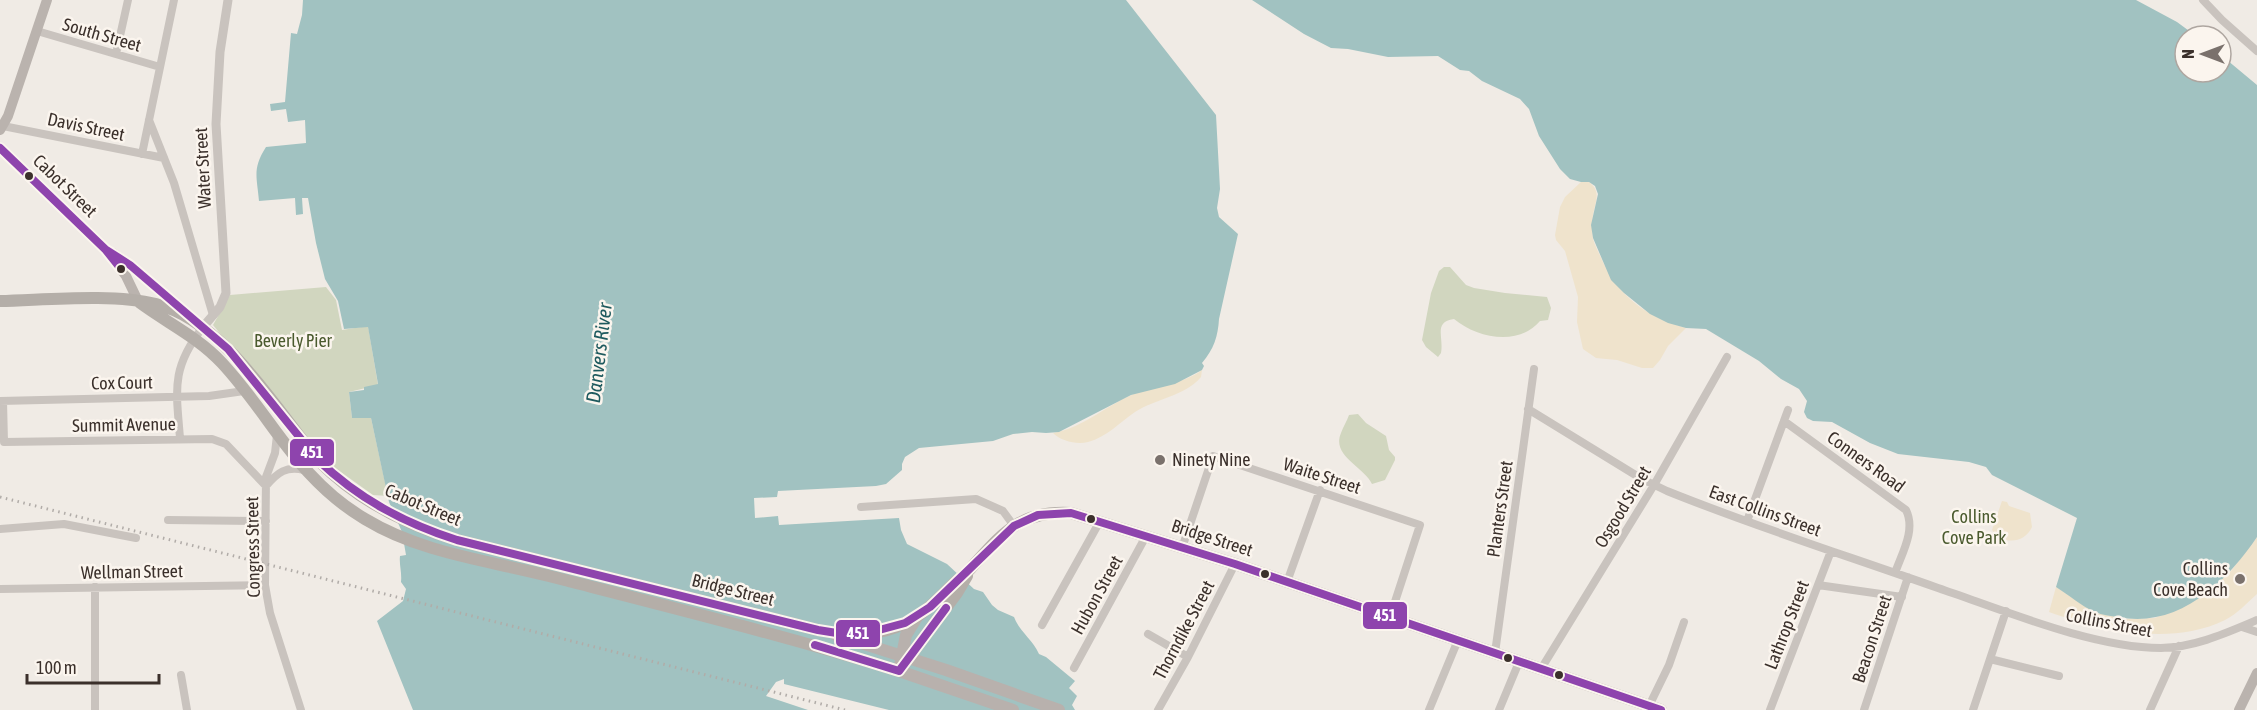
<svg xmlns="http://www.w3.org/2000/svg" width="2257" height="710" font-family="'Asap Condensed',sans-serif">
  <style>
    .green { fill: #d1d6bf }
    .sand { fill: #efe3cc }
    .water { fill: #a1c2c1 }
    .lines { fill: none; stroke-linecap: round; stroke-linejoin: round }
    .minor { stroke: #c9c3be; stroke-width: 8 }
    .tertiary { stroke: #c9c3be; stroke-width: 9 }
    .secondary { stroke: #bab3ae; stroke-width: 10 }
    .primary { stroke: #b8b1ad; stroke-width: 12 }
    .trunk { stroke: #b4aea8; stroke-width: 12 }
    .rail { stroke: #b1aca8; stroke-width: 3; stroke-dasharray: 1.5 4.5; stroke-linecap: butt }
    .bus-1-casing { stroke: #fbf5ee; stroke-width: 12 }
    .bus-1 { stroke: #8e44ad; stroke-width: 8 }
    .bus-dot { fill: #3b302b; stroke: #fbf5ee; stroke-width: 2 }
    .poi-dot { fill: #7a716c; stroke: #fbf5ee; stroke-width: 2 }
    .labels { text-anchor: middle; stroke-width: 5; stroke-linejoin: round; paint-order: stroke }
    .street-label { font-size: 18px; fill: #3b302b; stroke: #fbf5ee }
    .park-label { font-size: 18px; fill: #4a5a2e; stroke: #fbf5ee }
    .poi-label { font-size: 18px; fill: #3b302b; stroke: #fbf5ee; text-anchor: start }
    .water-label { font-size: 20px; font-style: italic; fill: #1f5a5e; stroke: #fbf5ee }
    .line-badge { stroke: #fbf5ee; stroke-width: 2 }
    .badge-label { font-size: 16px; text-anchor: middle; font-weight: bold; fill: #fff }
  </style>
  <rect width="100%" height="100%" fill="#f0ebe5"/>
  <path class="green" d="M1444 267H1450L1466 285 1474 288 1505 293 1547 297 1551 308 1548 320 1540 321C1518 347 1477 338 1454 319 1433 322 1444 337 1441 353L1438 357 1426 347 1422 340 1431 293 1439 271Z
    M326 287 336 300 342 330 368 326 378 385 349 392 352 418H371L388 496 373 495 324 460 213 325 230 295Z
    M1358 414 1366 423 1386 436 1389 450 1395 457V460L1385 480 1372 484C1364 467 1331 456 1341 433 1343 427 1347 421 1349 415Z"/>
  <path class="sand" d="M1581 182H1589C1602 192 1595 202 1593 215 1592 221 1592 232 1593 239 1595 246 1599 253 1602 260 1620 298 1646 316 1686 328L1668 346 1660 360 1653 368H1642L1617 360 1596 358 1583 349 1577 322 1578 297 1565 251 1556 240 1555 235 1560 207 1565 197Z
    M1202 370 1201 377C1185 396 1155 399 1135 412 1120 422 1107 437 1088 442 1077 445 1061 441 1053 433 1084 428 1110 402 1139 392 1161 384 1183 384 1202 370Z
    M2002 501 2007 502 2009 506 2030 513 2032 527C2024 544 2003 545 1992 530Z
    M2257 537V594C2247 603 2237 614 2225 620 2172 646 2102 631 2049 612L2056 587 2097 613 2128 619 2155 618 2207 592 2231 571Z"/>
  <path class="water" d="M303 0H1126L1216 115 1220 189 1217 208 1219 217 1238 234 1219 319C1218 336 1214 349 1202 363L1204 366 1202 370 1175 384 1131 395 1059 432 1046 433 1032 432 1013 434 993 441 919 448 905 457 902 464V470L886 484 876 486 778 491 777 497 754 498 755 518 778 516 779 525 899 518 901 530 907 544 947 564 974 589 983 592 992 605 998 610 1014 617C1019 631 1033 640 1039 654L1046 657 1075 681 1069 688 1077 696 1072 705 1075 710H889L784 684V679L776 682 766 696 808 710H413L377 621 403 601 406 589 401 582C402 572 399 565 400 556L406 555 402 532 389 502 371 418H352L349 392 364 390V387L378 384 368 327 344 329 338 301 325 279 316 243 308 198H302L303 214 296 215 295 198 259 201C257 177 252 169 266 147L306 143 305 120 288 122 286 109 271 111 270 104 285 102 291 33 297 34 302 15Z
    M1252 0H2136L2177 22 2196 36H2185V72H2221V55L2257 85V537C2226 583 2178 629 2118 617 2110 616 2102 615 2095 612 2081 606 2069 595 2056 587L2077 518 1992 475 1986 467 1969 462 1898 454 1870 443 1832 422 1813 421 1807 418 1804 412 1807 401 1799 389 1781 379 1759 361 1706 329 1686 328 1668 323 1650 314 1624 293 1611 280 1593 238 1591 225 1598 194 1595 186 1589 182H1581L1570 179 1560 169 1539 136 1529 109 1520 99 1482 81 1469 71 1460 70 1438 56 1388 57 1348 49 1331 48 1304 34Z"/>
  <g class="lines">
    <path class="minor" d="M2203 0 2222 20 2257 51
      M37 31 160 67
      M116 54 128 0
      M149 120 174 183 213 315
      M3 126 164 158
      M142 154 174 0
      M0 401 209 396 244 391
      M3 401 4 442 212 439 226 444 266 486
      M1528 409 1642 479 1667 491C1756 527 1848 556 1938 588 2003 610 2093 648 2161 648 2196 647 2226 633 2257 620
      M1784 421 1906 510C1916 530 1902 553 1895 573
      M277 435 275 453 266 477 265 585 270 613 301 710
      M180 438C176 389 171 368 203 327
      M266 486C278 472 286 466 304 470
      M861 507 976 499 1003 511 1014 526
      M168 520 266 521
      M1747 521 1788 410
      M0 529 64 524 136 538
      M1182 548 1213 456 1420 525 1390 617
      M1287 582 1320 490
      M1818 585 1902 597
      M95 587V710
      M0 589 265 585
      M1042 625 1100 521
      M2242 627 2257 632
      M1148 634 1188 657
      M1495 653 1534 369
      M1990 659 2059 676
      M1074 668 1146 536
      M1541 669 1654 485 1727 357
      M181 675 187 710
      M1649 706 1669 665 1684 622
      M1158 710 1188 657 1235 564
      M1429 710 1458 640
      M1499 710 1519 662
      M1770 710 1831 551
      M1864 710 1908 577
      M1973 710 2006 611
      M2150 710 2179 646"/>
    <path class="tertiary" d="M203 327 220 307 226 293 216 124 220 52 228 0"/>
    <path class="secondary" d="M0 130 8 116 47 0
      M0 148 105 249 126 276 138 301
      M113 253 130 265 186 314
      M2239 710 2257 673"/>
    <path class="primary" d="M917 617 906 635 899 671 1013 710
      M836 635 946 670 1059 710"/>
    <path class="trunk" d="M0 301C45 300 113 293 156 304 224 321 275 408 318 460 357 500 404 524 457 540L818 630C851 637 887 636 916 617 929 609 940 597 951 586 957 580 965 575 971 568 1003 533 1020 510 1071 513L1235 564 1661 710
      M139 302C167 323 198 337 222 363 273 418 296 478 365 519 421 553 486 560 549 576 666 606 783 635 899 671L957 593 967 576"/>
    <path class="rail" d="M0 497 845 710"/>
    <g class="bus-1-casing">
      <path id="bus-1" d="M0 148 105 249 121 269
        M105 249 130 265 228 349 318 460C359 499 404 523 457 540L818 630 843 634 868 633 905 623 930 607 1014 526 1038 515 1071 513 1235 564 1661 710
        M815 645 899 671 946 608"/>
    </g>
    <use href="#bus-1" class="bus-1"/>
  </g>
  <g class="bus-dot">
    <circle cx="29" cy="176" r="5"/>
    <circle cx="121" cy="269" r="5"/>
    <circle cx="1091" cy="519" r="5"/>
    <circle cx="1265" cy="574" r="5"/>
    <circle cx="1508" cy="658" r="5"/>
    <circle cx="1559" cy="675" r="5"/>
  </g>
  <g class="poi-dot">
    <circle cx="1160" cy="460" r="6"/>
    <circle cx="2240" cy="579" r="6"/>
  </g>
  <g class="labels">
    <g class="street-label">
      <text transform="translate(102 35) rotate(16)" y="6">South Street</text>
      <text transform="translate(86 127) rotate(12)" y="6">Davis Street</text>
      <text transform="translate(203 168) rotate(-93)" y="6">Water Street</text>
      <text transform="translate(65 186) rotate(44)" y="6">Cabot Street</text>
      <text transform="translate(122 383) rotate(-1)" y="6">Cox Court</text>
      <text transform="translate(124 425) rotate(-1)" y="6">Summit Avenue</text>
      <text transform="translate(1866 462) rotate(36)" y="6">Conners Road</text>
      <text transform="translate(1322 476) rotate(18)" y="6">Waite Street</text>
      <text transform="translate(423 505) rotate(23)" y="6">Cabot Street</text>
      <text transform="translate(1623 507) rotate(-59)" y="6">Osgood Street</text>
      <text transform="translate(1500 509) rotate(-82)" y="6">Planters Street</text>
      <text transform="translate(1765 511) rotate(20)" y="6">East Collins Street</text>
      <text transform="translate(1212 538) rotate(18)" y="6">Bridge Street</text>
      <text transform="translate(253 547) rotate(-91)" y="6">Congress Street</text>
      <text transform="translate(132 572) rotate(-1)" y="6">Wellman Street</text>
      <text transform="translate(733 590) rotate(14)" y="6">Bridge Street</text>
      <text transform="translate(1097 595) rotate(-61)" y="6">Hubon Street</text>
      <text transform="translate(2109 623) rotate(11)" y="6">Collins Street</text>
      <text transform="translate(1787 625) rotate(-69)" y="6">Lathrop Street</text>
      <text transform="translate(1184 630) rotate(-62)" y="6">Thorndike Street</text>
      <text transform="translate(1872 639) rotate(-72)" y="6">Beacon Street</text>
    </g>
    <g class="park-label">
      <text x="293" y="347">Beverly Pier</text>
      <text x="1974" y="523">Collins<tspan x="1974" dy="21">Cove Park</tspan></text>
    </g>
    <g class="poi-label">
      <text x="1172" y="466">Ninety Nine</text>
      <text x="2228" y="575" text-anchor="end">Collins<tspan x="2228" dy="21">Cove Beach</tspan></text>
    </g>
    <g class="water-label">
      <text transform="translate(599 353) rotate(-83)" y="7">Danvers River</text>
    </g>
  </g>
  <g class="line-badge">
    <rect x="289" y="438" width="46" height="29" rx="6" fill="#8e44ad"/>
    <rect x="1362" y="601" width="46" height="29" rx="6" fill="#8e44ad"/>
    <rect x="835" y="619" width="46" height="29" rx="6" fill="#8e44ad"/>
  </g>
  <g class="badge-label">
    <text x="312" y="458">451</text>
    <text x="1385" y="621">451</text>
    <text x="858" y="639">451</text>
  </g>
  <g transform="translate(2203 54) rotate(270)"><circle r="28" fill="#fbf5ee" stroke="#aea6a0" stroke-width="1.5"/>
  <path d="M0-4.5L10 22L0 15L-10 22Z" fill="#7a716c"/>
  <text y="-9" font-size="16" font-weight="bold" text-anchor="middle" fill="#3b302b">N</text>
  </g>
  <path d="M27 674v9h132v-9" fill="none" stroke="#3b302b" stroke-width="3"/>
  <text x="36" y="674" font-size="18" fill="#3b302b" stroke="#fbf5ee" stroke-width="4.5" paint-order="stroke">100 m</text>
</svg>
